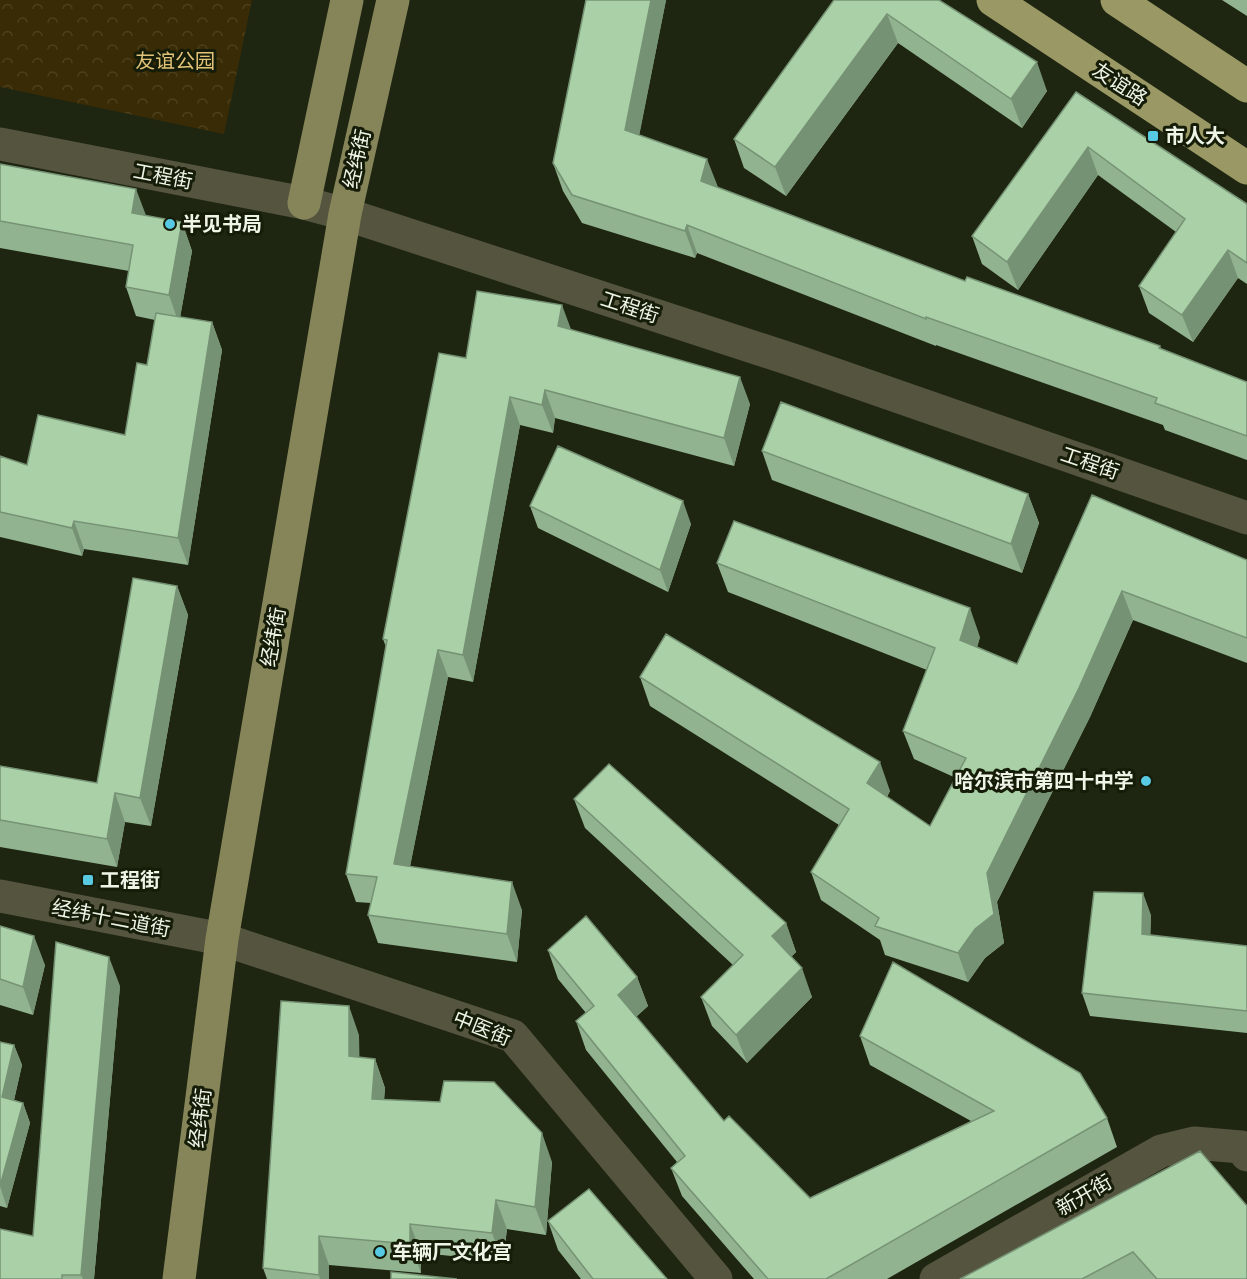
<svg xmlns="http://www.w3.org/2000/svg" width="1247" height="1279" font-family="'DM Sans','Noto Sans SC',sans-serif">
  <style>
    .park { fill: url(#park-crowns) }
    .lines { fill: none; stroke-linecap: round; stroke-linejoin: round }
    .minor { stroke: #54543f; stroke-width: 33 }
    .major { stroke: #86855a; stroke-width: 33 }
    .highway { stroke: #9a9864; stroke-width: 33 }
    .wall { fill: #91b38f }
    .shaded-wall { fill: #769274 }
    .building { fill: #a9d0a6; stroke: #769274; stroke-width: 1.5 }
    .poi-dot { fill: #58c9e3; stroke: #151c07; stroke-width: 2 }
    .labels { text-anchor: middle; stroke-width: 6; stroke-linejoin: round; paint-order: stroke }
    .park-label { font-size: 20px; fill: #e2c377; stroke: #151c07 }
    .street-label { font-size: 20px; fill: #eef4e6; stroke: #151c07 }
    .poi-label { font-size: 20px; font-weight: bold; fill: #eef4e6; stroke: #151c07; text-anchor: start }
  </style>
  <defs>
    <pattern id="park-crowns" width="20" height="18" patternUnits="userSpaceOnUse" patternTransform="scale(1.5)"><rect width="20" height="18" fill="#392b05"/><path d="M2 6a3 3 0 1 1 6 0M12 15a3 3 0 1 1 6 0" fill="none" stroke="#4c401d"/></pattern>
  </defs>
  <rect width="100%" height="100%" fill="#1e2510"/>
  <path class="park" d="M0 0H252L224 134 0 87Z"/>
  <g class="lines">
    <path class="minor" d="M0 144 304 203 345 214 796 361 1247 518
      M0 896 222 939 513 1036 716 1279
      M936 1279 1161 1151 1194 1143 1241 1147 1247 1155"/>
    <path class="major" d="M304 203 347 0
      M179 1279 222 939 345 214 393 0"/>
    <path class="highway" d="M993 0 1247 168
      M1117 0 1247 86"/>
  </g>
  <path class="wall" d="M586 0H666L639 135 717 187 965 281 1160 346 1161 349 1247 382V460L1165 430 1163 425 936 345V346L697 253 695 258 582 223 563 191 553 163Z
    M834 0H939L1047 91 1022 128 898 43 786 196 744 168 734 139Z
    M1222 0H1247V16Z
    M1076 92 1247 204V284L1238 278 1193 342 1149 313 1139 286 1176 232 1098 175 1018 290 982 264 972 236Z
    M0 164 146 216 182 222 192 251 180 317 212 322 222 350 188 565 84 549 82 556 0 537V456L27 465 125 435 147 365 155 320 136 316 126 287 129 271 0 248Z
    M571 329 750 404 734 466 555 418 553 433 520 425 473 682 448 677 410 866 522 910 517 962 378 943 368 915 371 903 356 902 346 874 386 647 383 639 466 358Z
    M762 451 1028 494 1039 523 1022 573 772 480Z
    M1092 495 1247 560V663L1133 620 1090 717 997 902 1004 943 985 958 968 982 885 955 880 940 821 900 811 872 839 825 650 706 640 677 890 791 887 797 930 826 956 778 914 759 903 731 927 670 728 592 717 563 980 637 977 647 1017 664Z
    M530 506 691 524 668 592 538 528Z
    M177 586 188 615 151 826 125 822 117 867 0 847V766L97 783Z
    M574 799 786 923 796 952 791 957 812 997 747 1063 712 1026 701 997 733 965 585 828Z
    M1151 915 1150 935 1247 946V1033L1090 1016 1082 993Z
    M0 926 45 965 33 1015 0 1005Z
    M548 950 637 977 648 1006 636 1017 724 1121 810 1198 971 1121 870 1065 860 1036 1107 1118 1117 1147 887 1279H754L682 1196 671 1168 677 1162 586 1050 576 1021 586 1013 558 979Z
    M120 986 94 1279H0L33 1236Z
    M359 1035V1058L375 1059 385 1088 384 1099 552 1162 546 1235 507 1229 503 1261 421 1253V1273L329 1265V1279H267L263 1268Z
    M0 1042 14 1045 22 1065 14 1100 23 1103 30 1123 7 1208 0 1206Z
    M1247 1206V1279H960Z
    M548 1221 667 1279H581L558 1250Z"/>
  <path class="shaded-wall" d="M651 0H666L635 157 625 130Z
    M887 14 898 43 786 196 775 167Z
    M1037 62 1047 91 1022 128 1011 99Z
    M1088 147 1098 175 1018 290 1007 262Z
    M707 159 718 187 711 209 701 181Z
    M136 189 147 218 132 213Z
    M182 222 192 251 179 324 169 295Z
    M687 225 697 253 695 258 685 231Z
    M1228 250 1238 278 1193 342 1182 315Z
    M562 305 572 332 558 326Z
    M212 322 222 350 188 565 178 538Z
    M740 377 750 404 734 466 724 438Z
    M545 390 555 418 553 433 542 405Z
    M510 397 520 425 473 682 463 655Z
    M1028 494 1039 523 1022 573 1011 544Z
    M683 501 691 524 668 592 660 570Z
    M74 521 84 549 82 556 72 528Z
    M177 586 188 615 151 826 140 798Z
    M1122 591 1133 620 1090 717 997 902 1004 943 985 958 968 982 958 953 987 873Z
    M970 608 980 637 971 669 960 640Z
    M438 650 448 677 405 892 394 864Z
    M880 762 890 791 878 812 867 783Z
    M115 793 125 822 117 867 107 839Z
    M512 882 522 910 517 962 507 934Z
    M1143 893 1151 915 1150 957 1142 934Z
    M786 923 796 952 783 965 772 936Z
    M34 936 45 965 33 1015 23 987Z
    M109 957 120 986 94 1279H83L81 1275Z
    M802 968 812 997 747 1063 736 1035Z
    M637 977 648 1006 628 1024 618 995Z
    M349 1006 359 1035 360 1085 349 1056Z
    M14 1045 22 1065 10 1118 2 1097Z
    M375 1059 385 1088 382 1127 372 1099Z
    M23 1103 30 1123 7 1208 0 1186Z
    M542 1133 552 1162 546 1235 535 1207Z
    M496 1200 507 1229 503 1261 492 1233Z
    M410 1224 421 1253V1273L410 1244Z
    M319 1236 329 1265V1279H320L319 1275Z"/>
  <path class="building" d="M586 0H651L625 130 707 159 701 181 965 281 967 277 1160 346 1159 348 1247 382V436L1155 403 1157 398 926 317V319L687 225 685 231 572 195 553 163Z
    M834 0H939L1037 62 1011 99 887 14 775 167 734 139Z
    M1076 92 1247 204V263L1228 250 1182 315 1139 286 1185 219 1088 147 1007 262 972 236Z
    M0 164 136 189 132 213 182 222 169 295 126 287 133 245 0 221Z
    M477 291 562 305 558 326 740 377 724 438 545 390 542 405 510 397 463 655 438 650 394 864 512 882 507 934 368 915 377 877 346 874 387 640 383 639 439 353 466 358Z
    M156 313 212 322 178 538 74 521 72 528 0 512V456L27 465 38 415 125 435 137 363 147 365Z
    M781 402 1028 494 1011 544 762 451Z
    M558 446 683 501 660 570 530 506Z
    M1092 495 1247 560V638L1122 591 1079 688 987 873 994 914 975 929 958 953 875 926 879 918 811 872 849 809 640 677 666 634 880 762 867 783 930 826 966 758 903 731 935 648 717 563 734 521 970 608 960 640 1017 664Z
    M133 578 177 586 140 798 115 793 107 839 0 820V766L97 783Z
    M609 764 786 923 772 936 802 968 736 1035 701 997 743 955 574 799Z
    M1094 892 1143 893 1142 934 1247 946V1011L1082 993Z
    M586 916 637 977 618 995 724 1121 729 1116 810 1198 994 1111 860 1036 893 962 1080 1073 1107 1118 826 1279H768L671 1168 685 1156 576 1021 594 1006 548 950Z
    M0 926 34 936 23 987 0 979Z
    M56 942 109 957 81 1275H62V1279H0V1229L33 1236Z
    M281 1001 349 1006V1056L375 1059 372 1099 440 1102 444 1081 494 1082 542 1133 535 1207 496 1200 492 1233 410 1224V1244L319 1236V1275L263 1268Z
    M0 1042 14 1045 2 1097 23 1103 0 1186Z
    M1200 1151 1247 1206V1279H1157L1133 1252 1082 1279H960Z
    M589 1189 667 1279H593L548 1221Z
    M391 1272 457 1279H391Z"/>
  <g class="poi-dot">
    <rect x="1147" y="130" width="12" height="12" rx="3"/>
    <circle cx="170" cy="224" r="6"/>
    <circle cx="1146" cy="781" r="6"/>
    <rect x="82" y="874" width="12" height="12" rx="3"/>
    <circle cx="380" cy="1252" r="6"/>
  </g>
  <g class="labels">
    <g class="park-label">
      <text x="175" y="68">友谊公园</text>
    </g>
    <g class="street-label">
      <text transform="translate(1120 84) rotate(33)" y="7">友谊路</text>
      <text transform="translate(357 159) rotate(-77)" y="7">经纬街</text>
      <text transform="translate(163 176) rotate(11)" y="7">工程街</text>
      <text transform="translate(630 307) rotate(18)" y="7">工程街</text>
      <text transform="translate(1090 463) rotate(19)" y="7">工程街</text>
      <text transform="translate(273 637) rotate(-80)" y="7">经纬街</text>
      <text transform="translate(111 918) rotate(11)" y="7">经纬十二道街</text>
      <text transform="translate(482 1028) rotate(22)" y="7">中医街</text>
      <text transform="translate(200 1118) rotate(-83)" y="7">经纬街</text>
      <text transform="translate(1084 1195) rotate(-30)" y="7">新开街</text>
    </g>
    <g class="poi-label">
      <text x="1165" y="143">市人大</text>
      <text x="182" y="231">半见书局</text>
      <text x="1134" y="788" text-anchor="end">哈尔滨市第四十中学</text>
      <text x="100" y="887">工程街</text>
      <text x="392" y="1259">车辆厂文化宫</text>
    </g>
  </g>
</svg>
